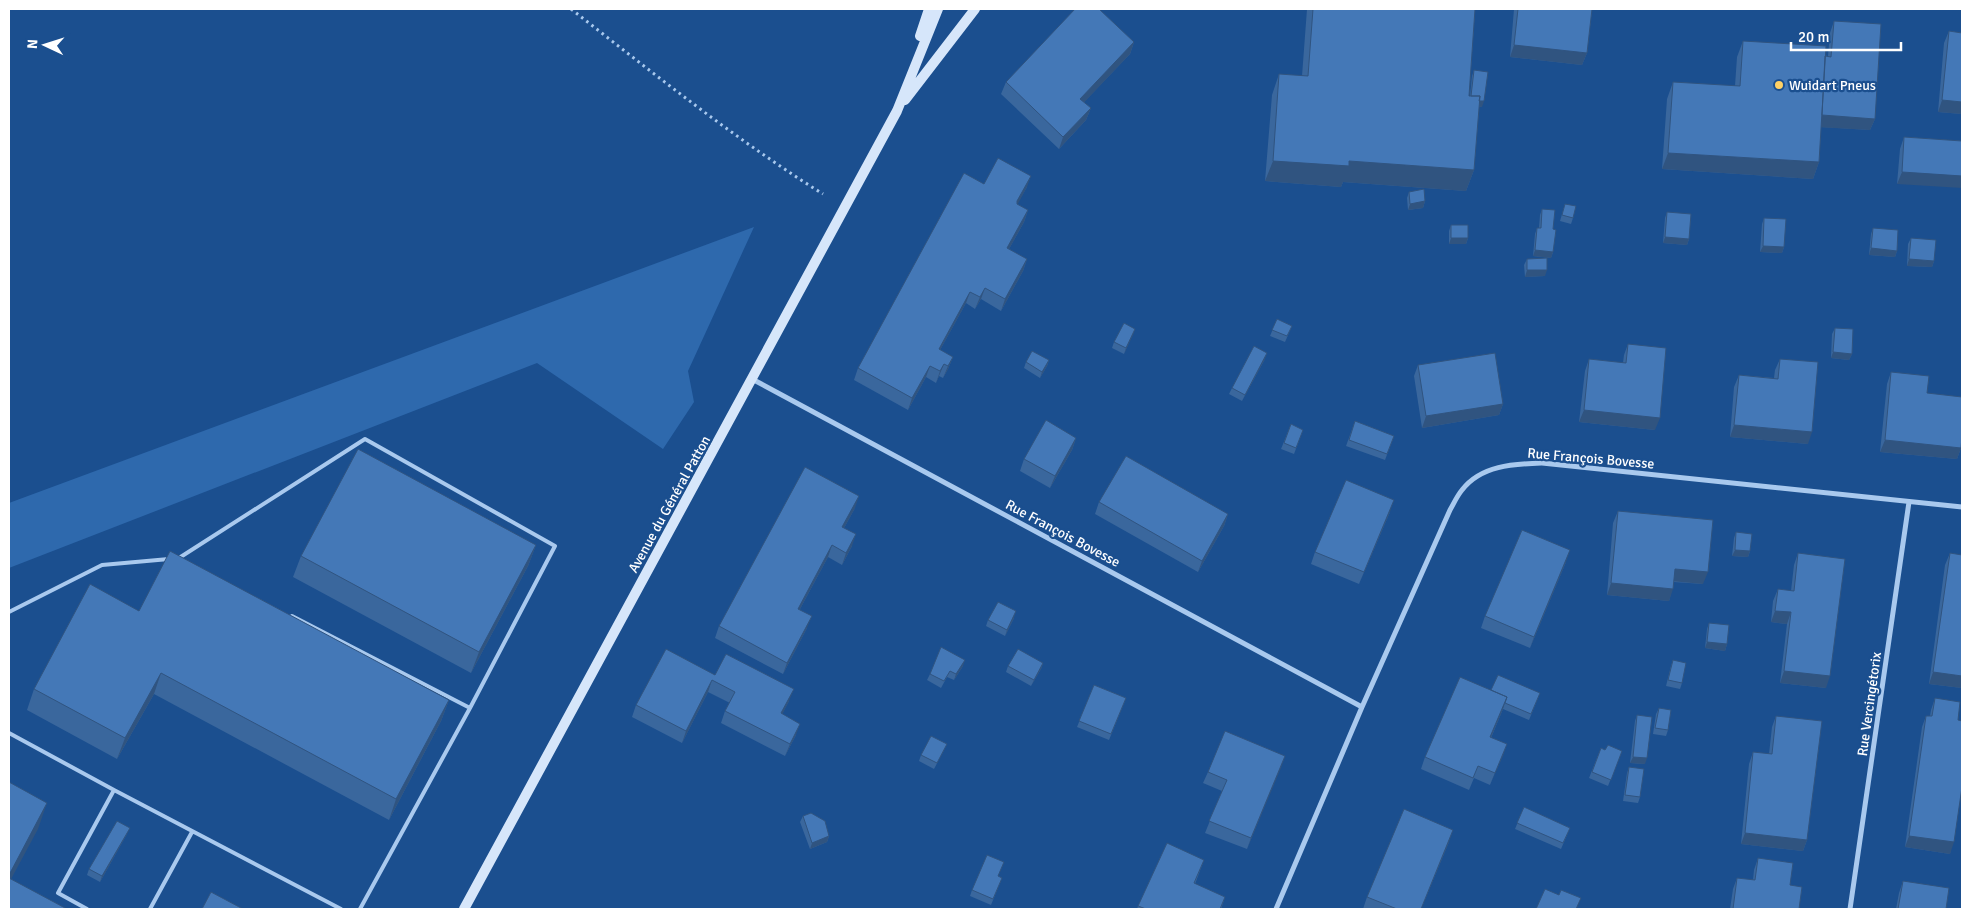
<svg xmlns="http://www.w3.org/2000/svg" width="1971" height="918" font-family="Signika,sans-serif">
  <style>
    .green { fill: #2e69ad }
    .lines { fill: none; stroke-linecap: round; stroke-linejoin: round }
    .path { stroke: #a9c9ee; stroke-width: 3; stroke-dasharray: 2.5 4; stroke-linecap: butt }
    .service { stroke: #a9c9ee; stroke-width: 4 }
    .minor { stroke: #a9c9ee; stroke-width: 5 }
    .secondary { stroke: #d6e6fa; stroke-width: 10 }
    .wall { fill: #3a679d }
    .shaded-wall { fill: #305480 }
    .building { fill: #4478b7; stroke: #305480 }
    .poi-dot { fill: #ffd166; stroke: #1b4f8f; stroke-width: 2 }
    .labels { text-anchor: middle; stroke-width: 4.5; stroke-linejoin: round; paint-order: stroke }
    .poi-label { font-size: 14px; fill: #fff; stroke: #1b4f8f; text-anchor: start }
    .street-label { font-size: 14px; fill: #fff; stroke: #1b4f8f }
  </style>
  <rect width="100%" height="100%" fill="#1b4f8f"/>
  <path class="green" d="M754 227 688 371 694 402 663 449 537 363 9 568V503Z"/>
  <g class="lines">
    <path class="path" d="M571 9C653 73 735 139 823 194"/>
    <path class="service" d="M179 558 365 439 555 546 470 708
      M9 612 102 565 169 559
      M292 616 470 708 360 909
      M9 733 114 790
      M87 909 58 893 114 790 341 909
      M150 909 192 832"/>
    <path class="minor" d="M752 379 1362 707
      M1276 909 1362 707 1450 510C1454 503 1457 496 1462 490 1481 465 1514 464 1542 463L1962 507
      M1850 909 1909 502"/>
    <path class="secondary" d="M920 36 929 9
      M905 100 975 9
      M464 909 897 111 938 9"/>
  </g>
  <path class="wall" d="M1307 9H1475L1469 96H1470L1472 76 1474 70 1482 107H1479L1474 170 1466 191 1343 182 1341 187 1265 181 1272 95 1279 74 1302 76Z
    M1514 9H1592L1587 53 1582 65 1510 57Z
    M1834 21 1875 119 1870 130 1821 127 1819 162 1813 179 1662 169 1667 99 1673 82 1735 86 1737 57 1743 41 1828 56 1830 33Z
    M1949 31 1962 33V114L1938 112 1944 43Z
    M1134 42 1130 54 1084 102 1091 108 1086 120 1059 149 1001 94 1006 82Z
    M1904 137 1962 141 1897 184 1900 149Z
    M984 184 1027 187 1017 204 1028 210 1024 222 1009 249 1027 259 1023 271 1001 311 981 299 975 309 966 303 940 350 953 357 948 369 943 378 939 376 936 383 926 377 908 410 854 380 858 368Z
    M1409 192 1425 201 1423 208 1408 210 1407 198Z
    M1565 204 1573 218 1571 224 1560 221Z
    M1542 209 1553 229V252L1551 258 1533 256 1535 234 1537 228H1539L1540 215Z
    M1667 212 1689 239 1687 245 1663 243 1665 218Z
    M1764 218 1784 247 1782 253 1760 252 1762 224Z
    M1451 225 1468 238 1466 244H1449V231Z
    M1873 228 1897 251 1895 257 1869 255 1871 234Z
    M1911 238 1934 261 1932 267 1907 266 1908 244Z
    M1527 259 1545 276 1525 277 1524 265Z
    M1277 319 1292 326 1285 342 1270 336Z
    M1835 328 1852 354 1849 360 1831 358 1832 334Z
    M1135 329 1124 354 1112 348 1114 342Z
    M1628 344 1655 430 1579 422 1585 371 1589 359 1623 363 1624 355Z
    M1265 359 1242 401 1229 394 1232 388Z
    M1780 359 1808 444 1730 437 1734 387 1739 375 1774 378 1775 370Z
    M1049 360 1047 366 1040 378 1024 368 1026 362Z
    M1418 365 1503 404 1499 415 1422 428 1414 376Z
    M1891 372 1927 393 1961 448 1957 459 1880 452 1887 384Z
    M1355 421 1394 436 1385 460 1346 446Z
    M1291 424 1303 430 1294 454 1281 449Z
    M1076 438 1072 450 1050 488 1020 471 1024 459Z
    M1099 502 1228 514 1224 526 1198 572 1095 514Z
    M855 508 844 528 852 546 842 565 828 557 800 609 807 628 783 674 715 638 719 626Z
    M1618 511 1703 584 1674 582 1669 601 1607 595 1613 523Z
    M1390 512 1359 584 1311 564 1315 552Z
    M1736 532 1750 551 1748 557 1732 556 1734 538Z
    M536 545 528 566 471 673 293 577 301 556Z
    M1798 553 1826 688 1780 683 1787 624 1771 622 1773 601 1778 589 1791 591 1794 565Z
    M1950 553 1962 688 1929 684 1945 565Z
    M1566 562 1530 648 1481 628 1485 616Z
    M139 611 449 700 441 721 389 820 154 694 117 759 27 710 34 689Z
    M1014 618 1005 636 986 626 988 620Z
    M1709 623 1727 644 1725 651 1705 648 1707 629Z
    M1673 660 1682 683 1680 689 1666 686 1671 666Z
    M1043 663 1041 669 1031 686 1006 672 1008 666Z
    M963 666 954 680 947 677 941 688 927 680 930 674Z
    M715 675 789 701 782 714 796 735 785 756 721 723 725 711 730 703 708 692 682 743 632 717 636 705Z
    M1094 685 1126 698 1109 740 1077 727Z
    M1491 690 1540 693 1529 720 1503 709 1491 738 1507 744 1490 785 1474 778 1469 790 1421 769 1425 757Z
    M1935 698 1958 720 1962 795H1961L1950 854 1905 847 1922 727 1926 716H1930L1931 710Z
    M1659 708 1668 730 1666 736 1653 734 1656 714Z
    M1637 715 1645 764 1630 763 1635 721Z
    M1776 716 1807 840 1803 851 1741 844 1749 764 1753 752 1769 754 1772 727Z
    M1601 748 1605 750 1622 751 1608 786 1589 778Z
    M944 750 934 769 919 761 921 755Z
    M1285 756 1247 849 1205 833 1222 791 1203 783 1208 772Z
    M1629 767 1640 797 1638 803 1623 801 1627 773Z
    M1524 807 1570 828 1561 849 1515 829Z
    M803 816 829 836 827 842 810 849 800 822Z
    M127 834 100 882 87 875 89 869Z
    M1449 842 1421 909H1363L1367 897Z
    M1758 858 1790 885 1799 909H1730L1733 889 1737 878 1753 880 1754 870Z
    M1204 860 1195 884 1225 897 1221 909H1137L1138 906Z
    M1002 878 991 905 970 896 972 890Z
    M1903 881 1946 909H1896L1899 893Z"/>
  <path class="shaded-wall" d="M1134 42 1130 54 1076 111 1080 99Z
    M1514 45 1587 53 1582 65 1510 57Z
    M1471 100 1484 101 1482 107 1469 106Z
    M1942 100 1962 102V114L1938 112Z
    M1091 108 1086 120 1059 149 1063 137Z
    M1820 115 1875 119 1870 130 1816 127Z
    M1668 153 1819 162 1813 179 1662 169Z
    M1273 161H1349L1474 170 1466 191 1343 182 1341 187 1265 181Z
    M1902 172 1962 176V188L1897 184Z
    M1031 176 1027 187 1013 213 1017 201Z
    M1425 201 1423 208 1408 210 1410 204Z
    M1028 210 1024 222 1003 260 1007 248Z
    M1665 237 1689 239 1687 245 1663 243Z
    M1451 238H1468L1466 244H1449Z
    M1763 246 1784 247 1782 253 1760 252Z
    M1871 248 1897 251 1895 257 1869 255Z
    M1535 250 1553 252 1551 258 1533 256Z
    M1027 259 1023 271 1001 311 1005 299Z
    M1909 259 1934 261 1932 267 1907 266Z
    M1527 270H1547L1545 276 1525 277Z
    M985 288 981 299 975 309 980 297Z
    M970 292 966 303 934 361 939 349Z
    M1135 329 1133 335 1124 354 1126 348Z
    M1833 352 1852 354 1849 360 1831 358Z
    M1267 353 1265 359 1242 401 1245 395Z
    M953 357 948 369 943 378 948 366Z
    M1049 360 1047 366 1040 378 1042 372Z
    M944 364 939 376 936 383 940 371Z
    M930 366 926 377 908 410 912 398Z
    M1503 404 1499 415 1422 428 1426 416Z
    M1584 410 1660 418 1655 430 1579 422Z
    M1734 425 1812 432 1808 444 1730 437Z
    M1076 438 1072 450 1050 488 1055 476Z
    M1885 440 1961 448 1957 459 1880 452Z
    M859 496 855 508 838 539 842 527Z
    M1394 500 1390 512 1359 584Z
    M1228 514 1224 526 1198 572 1202 561Z
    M856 534 852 546 842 565 846 553Z
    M536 545 528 566 471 673 479 652Z
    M832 545 828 557 794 620 798 609Z
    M1570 550 1566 562 1530 648 1534 637Z
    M1735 550 1750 551 1748 557 1732 556Z
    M1675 569 1708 572 1703 584 1671 581Z
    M1611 583 1673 589 1669 601 1607 595Z
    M1016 611 1014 618 1005 636 1007 630Z
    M1775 611 1791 612 1787 624 1771 622Z
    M812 616 807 628 783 674 787 663Z
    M1707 642 1727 644 1725 651 1705 648Z
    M965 660 963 666 954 680 956 674Z
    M1043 663 1041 669 1031 686 1034 680Z
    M1784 671 1830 676 1826 688 1780 683Z
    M1933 672 1962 676V688L1929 684Z
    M161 673 154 694 117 759 125 738Z
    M712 680 708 692 682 743 686 731Z
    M794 689 789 701 777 725 781 713Z
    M1507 697 1503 709 1486 749 1490 737Z
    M449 700 441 721 389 820 396 799Z
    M800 724 796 735 785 756 790 744Z
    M1507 744 1503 756 1490 785 1495 773Z
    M1285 756 1281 768 1247 849 1251 838Z
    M1633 757 1647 758 1645 764 1630 763Z
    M47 803 38 829 9 883V875Z
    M130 828 127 834 100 882 102 876Z
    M1453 830 1449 842 1421 909Z
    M1745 833 1807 840 1803 851 1741 844Z
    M829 836 827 842 810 849 812 843Z
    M1909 836 1954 842 1950 854 1905 847Z"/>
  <path class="building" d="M1075 9H1099L1134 42 1080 99 1091 108 1063 137 1006 82Z
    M1313 9H1475L1469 96H1480L1474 170 1349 161V166L1273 161 1279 74 1308 76Z
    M1518 9H1592L1587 53 1514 45Z
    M1834 21 1881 24 1875 119 1822 115 1825 56 1831 57Z
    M1949 31 1962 33V102L1942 100Z
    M1743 41 1826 46 1819 162 1668 153 1673 82 1740 86Z
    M1474 70 1488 72 1484 101H1479L1480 96H1471Z
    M1904 137 1962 141V176L1902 172Z
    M998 158 1031 176 1017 201V204L1028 210 1007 248 1027 259 1005 299 985 288 980 297 970 292 939 349 953 357 948 366 944 364 940 371 930 366 912 398 858 368 964 173 984 184Z
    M1424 189 1425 201 1410 204 1409 192Z
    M1565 204 1576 206 1573 218 1562 215Z
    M1542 209 1555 210 1553 229 1556 230 1553 252 1535 250 1537 228H1541Z
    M1667 212 1691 214 1689 239 1665 237Z
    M1764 218 1786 219 1784 247 1763 246Z
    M1451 225H1468V238H1451Z
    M1873 228 1898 230 1897 251 1871 248Z
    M1911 238 1936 240 1934 261 1909 259Z
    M1547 258V270H1527V259Z
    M1277 319 1292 326 1287 336 1272 330Z
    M1124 323 1135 329 1126 348 1114 342Z
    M1835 328 1853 329 1852 354 1833 352Z
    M1628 344 1666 348 1660 418 1584 410 1589 359 1626 363Z
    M1254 346 1267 353 1245 395 1232 388Z
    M1032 351 1049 360 1042 372 1026 362Z
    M1495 353 1503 404 1426 416 1418 365Z
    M1780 359 1818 362 1812 432 1734 425 1739 375 1778 379Z
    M1891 372 1929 376 1927 393 1962 397V437L1961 448 1885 440Z
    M1046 420 1076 438 1055 476 1024 459Z
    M1355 421 1394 436 1387 454 1349 440Z
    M1291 424 1303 430 1296 448 1284 443Z
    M358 449 536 545 479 652 301 556Z
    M1126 456 1228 514 1202 561 1099 502Z
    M805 467 859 496 842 527 856 534 846 553 832 545 798 609 812 616 787 663 719 626Z
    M1346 480 1394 500 1364 572 1315 552Z
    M1618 511 1713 520 1708 572 1675 569 1673 589 1611 583Z
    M1522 530 1570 550 1534 637 1485 616Z
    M1736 532 1752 534 1750 551 1735 550Z
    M170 551 449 700 396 799 161 673 125 738 34 689 90 584 139 611Z
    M1798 553 1845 559 1830 676 1784 671 1791 612 1775 611 1778 589 1794 591Z
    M1950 553 1962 555V676L1933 672Z
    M998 602 1016 611 1007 630 988 620Z
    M1709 623 1729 625 1727 644 1707 642Z
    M941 647 965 660 956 674 950 671 944 681 930 674Z
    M666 649 715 675 726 654 794 689 781 713 800 724 790 744 725 711 735 692 712 680 686 731 636 705Z
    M1018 649 1043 663 1034 680 1008 666Z
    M1673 660 1686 663 1682 683 1668 680Z
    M1498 675 1540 693 1531 714 1505 703 1507 697 1491 690Z
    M1460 677 1507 697 1490 737 1507 744 1495 773 1478 766 1473 778 1425 757Z
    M1094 685 1126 698 1111 734 1079 721Z
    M1935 698 1960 702 1958 720 1962 721V787L1954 842 1909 836 1926 716H1932Z
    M1659 708 1671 710 1668 730 1655 728Z
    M1637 715 1652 717 1647 758 1633 757Z
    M1776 716 1822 721 1807 840 1745 833 1753 752 1772 754Z
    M1225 731 1285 756 1251 838 1209 821 1227 780 1208 772Z
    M931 736 947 744 937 763 921 755Z
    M1608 745 1622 751 1611 780 1592 772 1601 748 1605 750Z
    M1629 767 1644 769 1640 797 1625 795Z
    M9 782 47 803 9 875Z
    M1524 807 1570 828 1563 843 1517 823Z
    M1404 809 1453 830 1421 909H1397L1367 897Z
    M811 813 825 821 829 836 812 843 803 816Z
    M117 821 130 828 102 876 89 869Z
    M1167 843 1204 860 1194 883 1225 897 1220 909H1146L1138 906Z
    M987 855 1004 862 998 876 1002 878 993 899 972 890Z
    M1758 858 1793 863 1790 885 1802 887 1799 909H1733L1737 878 1755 880Z
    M9 878 67 909H9Z
    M1903 881 1949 888 1946 909H1898Z
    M1545 889 1559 895 1561 890 1581 898 1576 909H1536Z
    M211 892 243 909H202Z"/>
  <circle class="poi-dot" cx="1779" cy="85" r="5"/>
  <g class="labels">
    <g class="poi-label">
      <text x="1789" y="90">Wuidart Pneus</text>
    </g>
    <g class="street-label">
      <text transform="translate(1591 458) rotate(5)" y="5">Rue François Bovesse</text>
      <text transform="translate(669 504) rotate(-61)" y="5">Avenue du Général Patton</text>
      <text transform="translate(1063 533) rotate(28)" y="5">Rue François Bovesse</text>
      <text transform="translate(1869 704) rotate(-82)" y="5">Rue Vercingétorix</text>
    </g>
  </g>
  <rect width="1971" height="918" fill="none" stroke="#ffffff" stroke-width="20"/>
  <g transform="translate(45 45) rotate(274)" stroke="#1b4f8f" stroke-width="4" paint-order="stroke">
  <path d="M0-4L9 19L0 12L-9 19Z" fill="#ffffff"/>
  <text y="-8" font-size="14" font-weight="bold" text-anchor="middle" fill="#ffffff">N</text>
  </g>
  <path d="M1791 42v8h110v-8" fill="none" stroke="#ffffff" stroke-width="2.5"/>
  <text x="1798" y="42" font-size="15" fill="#ffffff" stroke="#1b4f8f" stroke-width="4" paint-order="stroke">20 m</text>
</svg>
